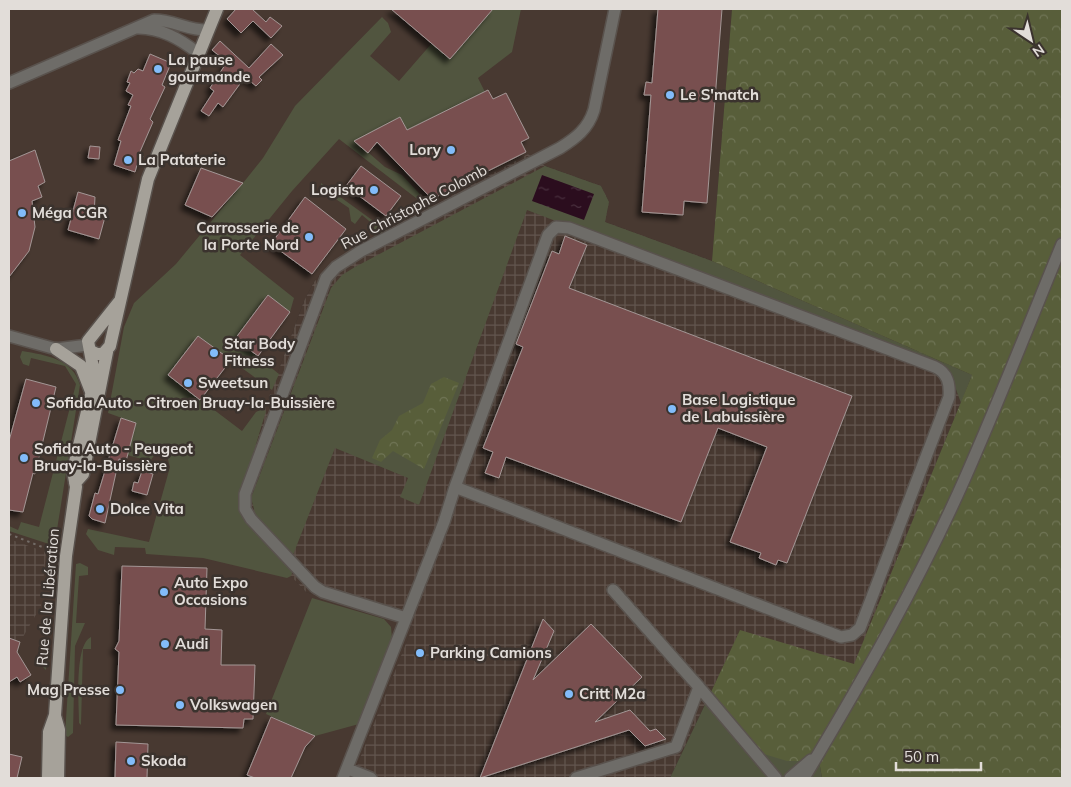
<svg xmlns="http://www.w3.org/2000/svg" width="1071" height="787" font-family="Mulish,sans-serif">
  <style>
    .built { fill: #483931 }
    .industrial { fill: url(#industrial-grid) }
    .green { fill: #51553f }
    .forest { fill: url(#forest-crowns) }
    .water { fill: url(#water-ripples) }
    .building { fill: #78504f; stroke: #a39695; filter: url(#shadow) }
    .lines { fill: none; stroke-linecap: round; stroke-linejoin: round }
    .minor-casing { stroke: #59524d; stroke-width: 14 }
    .major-casing { stroke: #59524d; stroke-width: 15 }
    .path { stroke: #726b66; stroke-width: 2; stroke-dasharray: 2.5 4; stroke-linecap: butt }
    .minor { stroke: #6e6c68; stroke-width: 11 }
    .major { stroke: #a6a29a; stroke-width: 12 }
    .poi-dot { fill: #82bcfa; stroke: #3b332e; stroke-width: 2 }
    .labels { text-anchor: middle; stroke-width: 5; stroke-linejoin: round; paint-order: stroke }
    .poi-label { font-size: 15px; font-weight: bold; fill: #e2ddd9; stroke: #3b332e; text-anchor: start }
    .street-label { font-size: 15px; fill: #e2ddd9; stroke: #3b332e }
  </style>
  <defs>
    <pattern id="industrial-grid" width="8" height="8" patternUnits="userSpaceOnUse" patternTransform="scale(1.25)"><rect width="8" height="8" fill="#483931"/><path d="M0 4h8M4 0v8" fill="none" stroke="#62554e"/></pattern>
    <pattern id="forest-crowns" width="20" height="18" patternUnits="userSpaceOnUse" patternTransform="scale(1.25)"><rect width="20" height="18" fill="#585e3a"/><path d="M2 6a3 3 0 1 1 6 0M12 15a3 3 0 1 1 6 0" fill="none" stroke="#707556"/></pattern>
    <pattern id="water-ripples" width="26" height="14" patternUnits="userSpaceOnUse" patternTransform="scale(1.25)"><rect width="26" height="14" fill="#2b0d1e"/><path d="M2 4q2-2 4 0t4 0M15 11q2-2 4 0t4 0" fill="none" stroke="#49303e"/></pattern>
    <filter id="shadow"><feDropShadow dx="-4.5" dy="4.5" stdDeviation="2.5" flood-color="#0009"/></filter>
  </defs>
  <rect width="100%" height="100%" fill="#3b332e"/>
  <path class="built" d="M9 9H732L712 261 605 222 609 202 601 186 545 166 528 154 351 251 330 264 314 282 304 301 237 484 244 526 306 592 413 626 352 778H9Z"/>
  <path class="industrial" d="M528 154 545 166 601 186 609 202 605 222 712 261 972 375 854 665 740 631 670 778H352L413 626 306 592 243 526 235 507 237 484 304 301 314 282 330 264 351 251Z
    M9 539 46 552 41 606 20 642 9 639Z"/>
  <path class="green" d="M493 9H521L512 52 478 78 485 92 407 130 400 117 355 141 385 167 402 175 432 207 429 208 339 139 292 191 240 255 294 298 290 312 267 295 235 339 279 374 272 390 198 336 168 375 242 431 256 412 262 409 266 411 239 501 246 522 293 571 291 576 287 578 203 558 146 554 145 548 115 547 114 555 98 550 86 534 88 529 149 542 170 467 166 452 156 453 150 461 127 455 136 423 108 413 124 327 134 303 176 264 243 183 263 158 295 106 382 17 388 23 391 32 370 56 399 81 432 43 450 59Z
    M545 166 601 186 609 202 605 222 712 261 972 375 961 403 950 373 527 210 419 505 400 497 408 478 335 448 293 555 256 516 251 498 331 288 342 275 355 267Z
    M321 183 379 225H387L390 229 376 237 371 232 375 226 362 215 355 224 351 221 349 208 321 189Z
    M22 351C46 355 73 359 80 385L56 536 52 545 9 531V526L18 530 21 522 39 527 76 384 65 366 31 358 29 366 23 364 20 357Z
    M80 563 88 567V575L79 576 76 623H85L75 646 73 733 68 737 65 735 76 564Z
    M312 598 384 619 391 627 392 638 359 724 315 736 266 714Z
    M91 637V649H83L81 725 79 723C79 705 74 645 91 637Z
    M45 638H49L46 670 40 664 41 643Z
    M711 692 764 754 817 749 822 778H670Z"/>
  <path class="forest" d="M732 9H1062V778H822L817 749 801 761H787L764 754 711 692 740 630 854 664 972 375 712 261Z
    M444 377 459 383 424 469 393 451 381 462 372 458 380 440 392 430 399 416 423 403 431 384Z"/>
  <path class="water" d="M542 175 594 194 584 220 532 201Z"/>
  <path class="building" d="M236 9H252L266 22 270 17 282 26 271 38 253 21 241 33 227 19Z
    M391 9H493L450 59Z
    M658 9H722L707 203 684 201 683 215 642 212 651 95H644L646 82 652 83Z
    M220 41 249 68 271 44 283 55 259 77 262 80 256 86 245 77 223 107 218 103 209 116 201 111 214 91 210 88 227 62 212 50Z
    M150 54 171 63 162 85 165 87 150 119 153 122 139 154 143 156 140 166 137 165 135 172 114 165 121 141 118 140 131 106 128 105 133 95 126 91 130 83 127 82 131 71 134 73 138 69 143 71Z
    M488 90 493 99 506 93 529 138 521 142 526 152 432 199 377 142 368 153 354 141 400 117 407 130Z
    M90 146 100 147 99 159 88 158Z
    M35 150 45 182 38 186 42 197 32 201 35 227 29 251 9 277V161Z
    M361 166 401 196 386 216 346 186Z
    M201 168 243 183 212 217 185 205Z
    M78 192 95 197 94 215 105 217 99 239 68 230Z
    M305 197 346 229 312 274 271 244Z
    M565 236 587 245 569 288 852 396 787 563 778 560 776 565 759 558 761 553 730 542 767 447 718 428 681 522 506 457 499 478 485 473 493 452 483 448 523 347 516 344 552 251 559 254Z
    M268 295 290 312 258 356 235 339Z
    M198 336 231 360 200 400 168 375Z
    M26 379 56 387 35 474 33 473 23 512 9 510V441Z
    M121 418 136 423 126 461 119 459 105 523 92 519 89 516 95 493 98 494Z
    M142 471 153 474 147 495 132 491 134 482 138 483Z
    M122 566 207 568 205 629 222 630 221 665H255L253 719H244L243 728 116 725 119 652 115 649 119 641Z
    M543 619 554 631 533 680 591 624 642 677 595 722 630 710 650 731 656 729 666 739 645 746 629 730 480 778Z
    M9 638 20 642 17 652 31 675 20 682 17 677 9 682Z
    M271 717 315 736 305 747 291 778H255L247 775Z
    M116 742 148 744 147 778H115Z
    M9 754 22 757 17 778H9Z"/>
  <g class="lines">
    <g class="minor-casing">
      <path id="minor" d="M138 28C161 28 180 39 198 53
        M9 83 154 20C174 20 189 31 208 30
        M9 336 56 349 88 345
        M406 618 323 592 315 587 251 519 245 509V494L326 278 336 267 361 251 560 148C576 138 588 129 594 110L615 9
        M699 687 776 778
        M348 769 371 778
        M343 778 444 522 455 487 548 235 556 227 569 228 935 367C948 373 950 384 949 397L860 628 852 635 841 637 455 487
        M576 778 676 747 699 687 613 590
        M790 778 811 760
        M804 778C862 681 919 582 965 478 999 401 1030 322 1062 244"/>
    </g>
    <g class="major-casing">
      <path id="major" d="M56 349 81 366 92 394
        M91 351 97 354H103L110 346 148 179 217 9
        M75 483 83 474 107 352
        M55 716 59 730 58 778
        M48 778 49 732 55 715 66 556 76 487 73 471 95 378 88 341 119 302"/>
    </g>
    <path class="path" d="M9 534 55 552"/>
    <use href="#minor" class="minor"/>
    <use href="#major" class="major"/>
  </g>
  <g class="poi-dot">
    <circle cx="158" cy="69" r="5"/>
    <circle cx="670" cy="95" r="5"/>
    <circle cx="451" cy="150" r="5"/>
    <circle cx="128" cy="160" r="5"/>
    <circle cx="374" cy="190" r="5"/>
    <circle cx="22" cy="213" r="5"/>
    <circle cx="309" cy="237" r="5"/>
    <circle cx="214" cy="353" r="5"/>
    <circle cx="188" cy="383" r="5"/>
    <circle cx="36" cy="403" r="5"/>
    <circle cx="672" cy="409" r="5"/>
    <circle cx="24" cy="458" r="5"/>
    <circle cx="100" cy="509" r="5"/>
    <circle cx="164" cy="592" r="5"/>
    <circle cx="165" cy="644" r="5"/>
    <circle cx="420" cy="653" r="5"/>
    <circle cx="120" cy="690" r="5"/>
    <circle cx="569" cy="694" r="5"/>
    <circle cx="180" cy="705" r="5"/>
    <circle cx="131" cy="761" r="5"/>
  </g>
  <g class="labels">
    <g class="poi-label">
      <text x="168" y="65">La pause<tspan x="168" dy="17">gourmande</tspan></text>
      <text x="680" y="100">Le S'match</text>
      <text x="441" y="155" text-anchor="end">Lory</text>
      <text x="138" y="165">La Pataterie</text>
      <text x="364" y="195" text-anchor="end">Logista</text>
      <text x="32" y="218">Méga CGR</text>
      <text x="299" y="233" text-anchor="end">Carrosserie de<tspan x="299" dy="17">la Porte Nord</tspan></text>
      <text x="224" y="349">Star Body<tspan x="224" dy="17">Fitness</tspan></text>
      <text x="198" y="388">Sweetsun</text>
      <text x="682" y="405">Base Logistique<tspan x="682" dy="17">de Labuissière</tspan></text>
      <text x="46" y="408">Sofida Auto - Citroen Bruay-la-Buissière</text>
      <text x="34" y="454">Sofida Auto - Peugeot<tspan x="34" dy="17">Bruay-la-Buissière</tspan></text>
      <text x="110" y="514">Dolce Vita</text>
      <text x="174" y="588">Auto Expo<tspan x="174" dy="17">Occasions</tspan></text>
      <text x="175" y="649">Audi</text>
      <text x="430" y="658">Parking Camions</text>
      <text x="110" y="695" text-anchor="end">Mag Presse</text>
      <text x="579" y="699">Critt M2a</text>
      <text x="190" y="710">Volkswagen</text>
      <text x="141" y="766">Skoda</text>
    </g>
    <g class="street-label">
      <text transform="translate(414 207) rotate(-28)" y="5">Rue Christophe Colomb</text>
      <text transform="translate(48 597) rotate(-85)" y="5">Rue de la Libération</text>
    </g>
  </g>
  <rect width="1071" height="787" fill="none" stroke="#e2ddd9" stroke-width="20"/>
  <g transform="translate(1031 40) rotate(145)" stroke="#3b332e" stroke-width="4" paint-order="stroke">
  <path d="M0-4L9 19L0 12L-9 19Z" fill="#e2ddd9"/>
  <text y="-8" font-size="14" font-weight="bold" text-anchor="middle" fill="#e2ddd9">N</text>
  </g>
  <path d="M896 762v8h85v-8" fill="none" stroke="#e2ddd9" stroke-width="2.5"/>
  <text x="904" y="762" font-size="15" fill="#e2ddd9" stroke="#3b332e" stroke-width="4" paint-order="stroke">50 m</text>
</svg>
